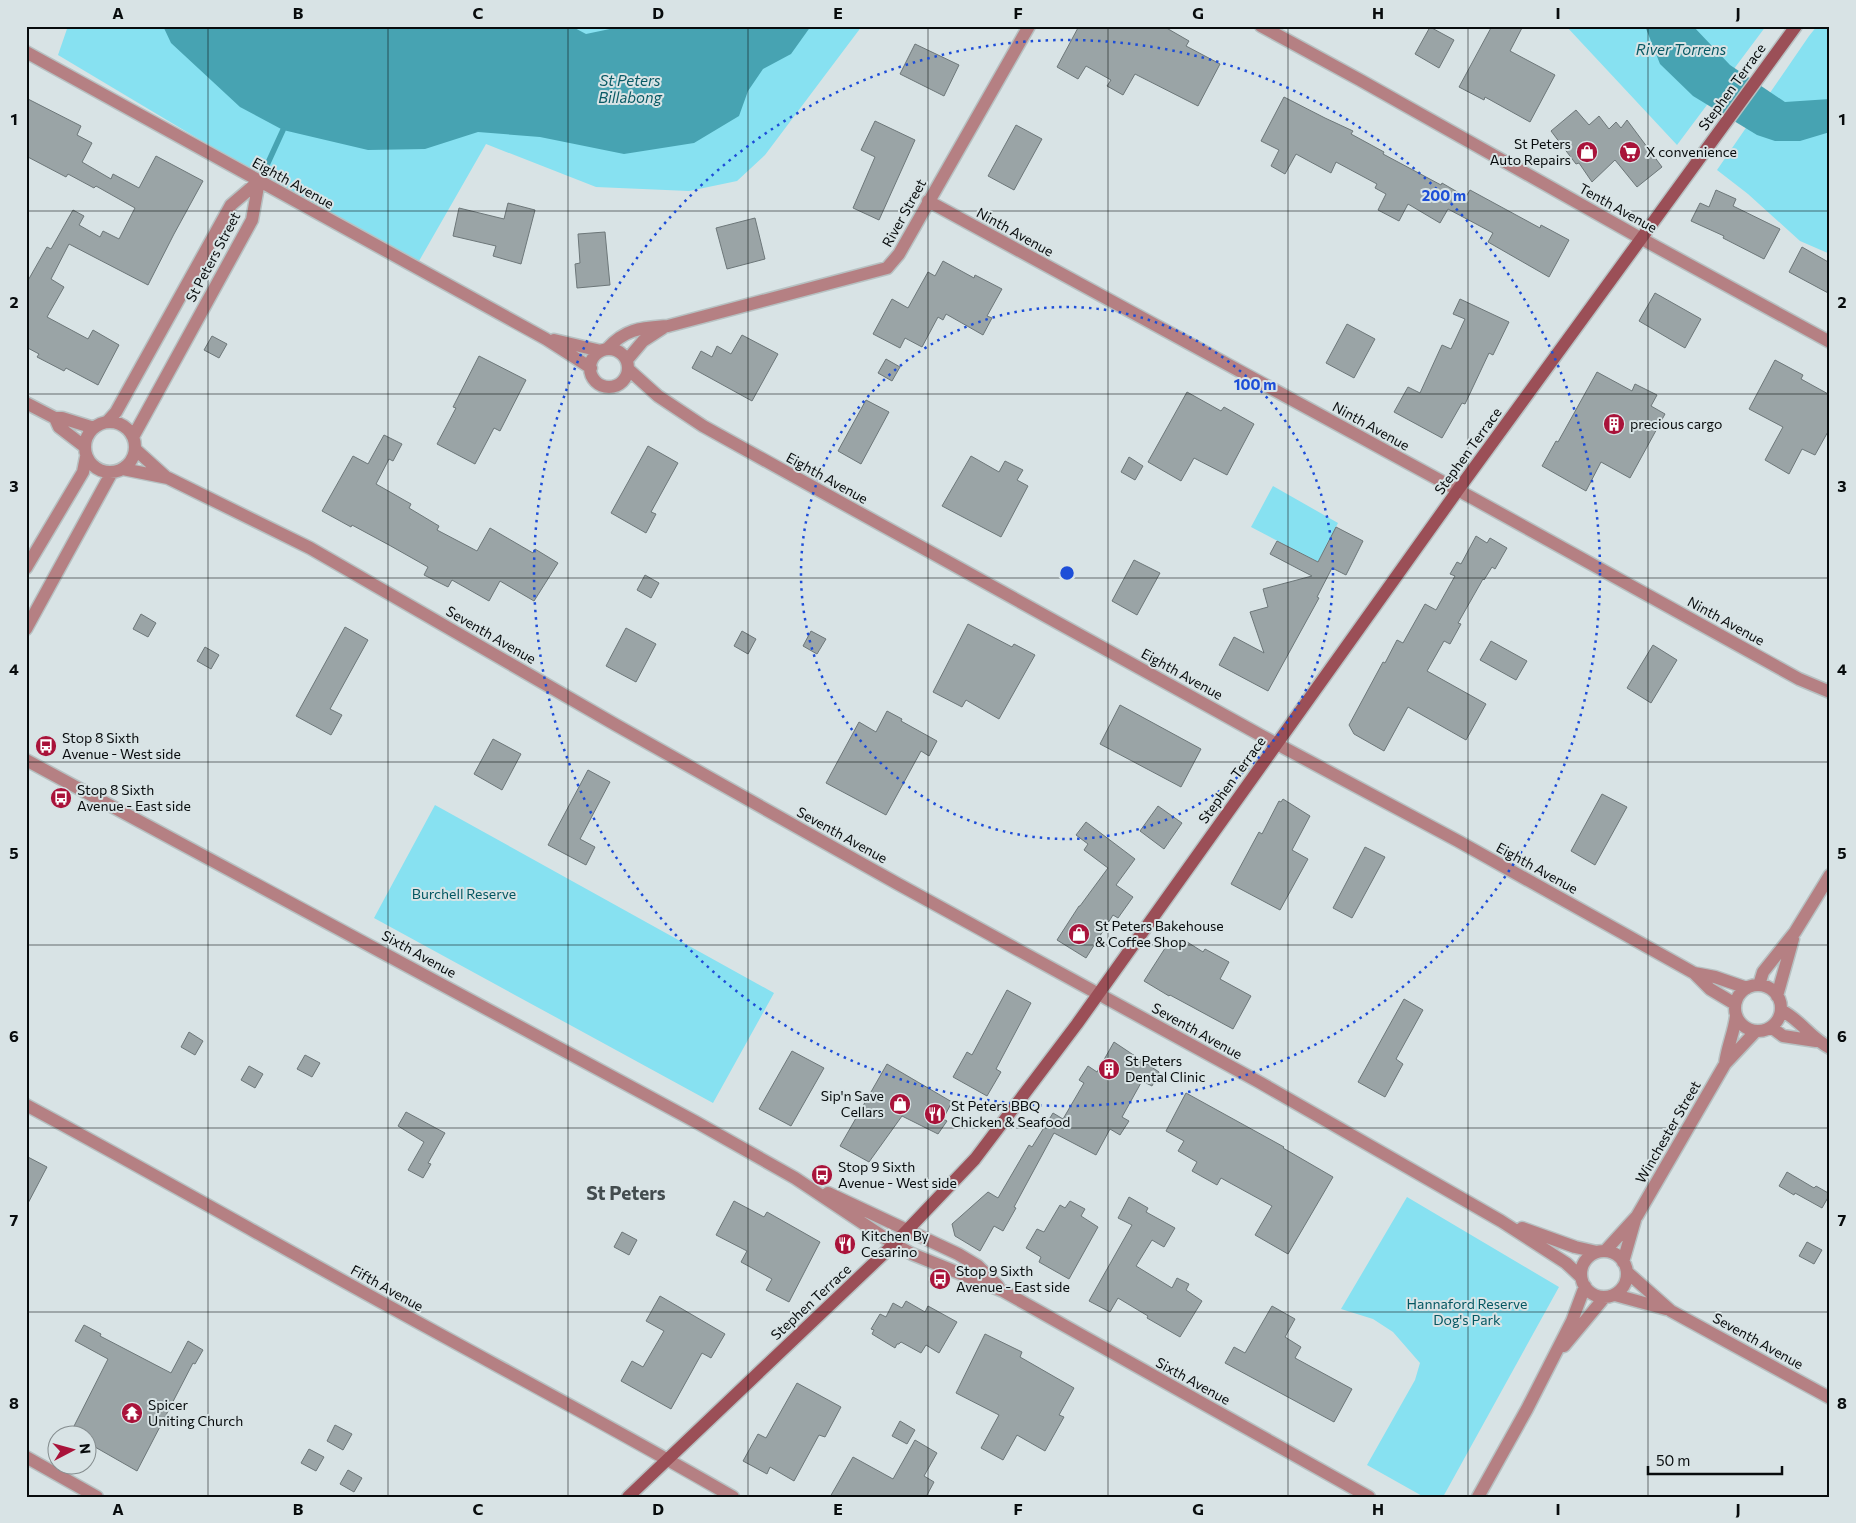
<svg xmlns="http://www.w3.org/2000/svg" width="1856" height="1523" font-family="Commissioner,sans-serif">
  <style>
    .green { fill: #87e1f1 }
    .water { fill: #47a3b2 }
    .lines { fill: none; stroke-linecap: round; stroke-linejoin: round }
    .stream { stroke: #47a3b2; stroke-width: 5.5 }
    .building { fill: #9aa4a6; stroke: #6d7779 }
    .minor-casing { stroke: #b7c1c2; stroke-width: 15 }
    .secondary-casing { stroke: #b7c1c2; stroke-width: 15 }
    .minor { stroke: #b58083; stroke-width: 12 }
    .secondary { stroke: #9b4f57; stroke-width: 12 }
    .grid { fill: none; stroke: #080c0d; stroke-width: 1; stroke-opacity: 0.55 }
    .ring { fill: none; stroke: #1d4ed8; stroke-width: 2.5; stroke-dasharray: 2.5 5 }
    .labels { text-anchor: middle; stroke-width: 4; stroke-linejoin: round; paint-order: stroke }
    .street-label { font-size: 14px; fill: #080c0d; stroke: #d8e3e5 }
    .poi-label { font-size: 14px; fill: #080c0d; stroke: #d8e3e5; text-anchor: start }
    .park-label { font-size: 14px; fill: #045762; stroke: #d8e3e5 }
    .water-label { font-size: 15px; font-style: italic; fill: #095a65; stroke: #d8e3e5 }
    .district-label { font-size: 19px; font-weight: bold; fill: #434c4e; stroke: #d8e3e5 }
    .centre { fill: #1d4ed8; stroke: #d8e3e5; stroke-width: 2.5 }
    .ring-label { font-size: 15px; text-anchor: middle; font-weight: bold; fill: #1d4ed8; stroke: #d8e3e5; stroke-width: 4; stroke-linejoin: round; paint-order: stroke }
    .neatline { fill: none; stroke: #080c0d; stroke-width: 2 }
    .grid-label { font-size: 16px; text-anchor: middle; font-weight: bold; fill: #080c0d }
  </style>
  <rect width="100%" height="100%" fill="#d8e3e5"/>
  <path class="green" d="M68 26H862L765 155 737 181 689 191 596 187 486 144 415 268 58 55Z
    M1566 26H1766L1677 145Z
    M1817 26H1830V254L1800 241 1748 194 1717 170 1809 36Z
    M1273 486 1338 523 1318 562 1251 527Z
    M435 805 774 993 713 1103 374 918Z
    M1407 1197 1559 1287 1443 1497H1424L1367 1465 1415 1380 1420 1363 1393 1332 1373 1319 1341 1309Z"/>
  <path class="water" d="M163 26H571L586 34 624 26H811L791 54 763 69 748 91 739 116 694 143 624 154 540 137 478 132 425 149 368 150 283 130 240 107 171 43Z
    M1645 26H1693L1730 65 1785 102 1830 99V132L1800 141H1775L1757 135 1693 96 1660 64Z"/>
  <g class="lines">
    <path class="stream" d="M267 165 283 130"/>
  </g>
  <path class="building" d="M1079 26H1163L1189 41 1186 46 1220 64 1198 106 1135 74 1123 95 1107 86 1111 80 1086 66 1078 79 1057 67Z
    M1492 26H1523L1510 51 1555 75 1530 122 1485 97 1484 100 1459 87Z
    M1430 27 1454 40 1439 68 1415 54Z
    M915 44 959 65 944 96 900 74Z
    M1284 97 1325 118 1353 131 1351 134 1384 152 1383 154 1441 185 1442 183 1466 197 1470 190 1540 228 1541 225 1569 240 1549 277 1488 242 1493 233 1448 209 1440 223 1408 204 1399 221 1378 210 1386 194 1375 188 1377 184 1336 162 1331 173 1296 154 1285 174 1271 166 1279 150 1261 141Z
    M26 98 81 126 77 135 92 143 82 162 111 179 113 174 139 188 156 156 203 181 174 234 148 285 69 244 51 279 64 287 47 317 88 339 93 330 119 345 98 385 66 368 64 371 37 357 39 354 26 347V284L47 247 51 249 73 210 84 216 79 225 100 237 103 231 119 239 135 208 96 186 94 188 68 174 66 177 26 156Z
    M1576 110 1589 125 1599 116 1609 129 1616 122 1621 128 1627 120 1662 167 1637 187 1615 160 1592 182 1579 163 1576 164 1551 131Z
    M875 121 915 140 879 220 853 208 875 157 861 150Z
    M1016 125 1042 139 1014 190 988 176Z
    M1716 190 1736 199 1733 206 1780 229 1764 259 1723 238 1724 236 1691 221 1700 203 1709 207Z
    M508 203 535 210 521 264 493 256 496 246 453 236 459 208 504 219Z
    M755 218 765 259 727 269 716 228Z
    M605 232 610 285 577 288 575 264 580 263 578 234Z
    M1802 247 1830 263V294L1789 272Z
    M943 261 974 278 975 275 1002 289 987 316 992 318 983 335 946 314 943 320 938 317 922 347 905 338 900 348 873 334 892 299 908 308 928 272 935 276Z
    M1655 293 1701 319 1685 348 1639 321Z
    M1460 299 1509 322 1493 355 1489 353 1465 404 1462 403 1442 438 1394 412 1408 387 1420 393 1442 345 1451 349 1465 319 1453 314Z
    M1347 324 1375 339 1354 378 1326 363Z
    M742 335 778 354 752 401 692 368 701 351 712 357 717 346 731 354Z
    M212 336 227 344 219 358 204 350Z
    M479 356 526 380 500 431 494 428 475 464 437 444 456 408 453 407Z
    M886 359 900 367 892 381 878 373Z
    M1775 360 1803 375 1801 379 1830 395V428L1815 455 1802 449 1789 474 1765 460 1783 427 1749 409Z
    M1597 372 1632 391 1635 384 1657 395 1651 406 1665 414 1630 478 1601 462 1586 491 1542 466 1556 441 1558 442Z
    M1187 392 1221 411 1224 407 1254 424 1227 475 1194 458 1181 481 1148 462Z
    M866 400 889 412 861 464 838 451Z
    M384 435 402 444 393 461 389 459 376 484 411 504 409 508 439 526 437 530 477 551 490 528 533 553 535 549 558 563 534 601 500 581 489 601 452 580 448 587 424 575 428 567 389 545 352 525 351 527 322 511 353 456 368 464Z
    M648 446 678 463 651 512 656 514 646 533 611 513Z
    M971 456 999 472 1005 461 1023 470 1017 480 1028 486 1001 537 942 506Z
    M1129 457 1143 466 1135 480 1121 472Z
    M1336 527 1363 541 1346 575 1332 568 1317 597 1319 598 1268 691 1219 665 1234 637 1264 653 1250 612 1268 607 1263 589 1312 576 1270 554 1277 541 1318 562Z
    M1476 536 1487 543 1490 538 1507 548 1495 569 1492 567 1484 580 1483 579 1458 623 1461 624 1450 644 1444 641 1427 671 1486 704 1466 740 1408 707 1384 751 1354 734 1349 725 1383 662 1385 663 1397 640 1403 643 1425 604 1436 610 1455 576 1450 574 1457 562 1461 564Z
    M1134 560 1160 573 1137 615 1112 601Z
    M645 575 659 583 651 598 637 590Z
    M141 614 156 623 148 637 133 629Z
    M968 624 1012 647 1014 644 1035 655 999 719 966 700 962 707 933 692Z
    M345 627 368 640 330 709 342 715 331 735 296 716Z
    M626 628 656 644 636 682 606 666Z
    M742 631 756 639 748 654 734 646Z
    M811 631 826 639 817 654 803 646Z
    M1491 641 1527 661 1516 680 1480 660Z
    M1653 645 1677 660 1651 703 1627 688Z
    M205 647 219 655 211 669 197 661Z
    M1120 705 1201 749 1181 787 1100 744Z
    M887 711 902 719 901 721 937 741 929 756 921 751 886 815 826 783 859 722 876 732Z
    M493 739 521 754 502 790 474 774Z
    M588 770 610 782 580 839 595 847 586 865 548 845Z
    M1602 794 1627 807 1595 865 1571 851Z
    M1283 799 1310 816 1292 850 1308 859 1280 910 1231 884 1259 832 1262 834 1279 801 1281 802Z
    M1158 806 1182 823 1164 849 1140 831Z
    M1086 822 1135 859 1116 885 1133 897 1118 918 1113 915 1086 958 1057 940 1079 906H1080L1108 868 1084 850 1088 844 1076 835Z
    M1365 847 1385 857 1352 918 1333 908Z
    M1184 940 1203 952 1205 949 1229 962 1220 979 1251 996 1233 1029 1170 995 1169 996 1144 981 1169 942 1179 948Z
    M1007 990 1031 1003 996 1069 1001 1072 987 1096 953 1077 967 1052 972 1055Z
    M1404 999 1423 1010 1396 1059 1403 1064 1385 1097 1358 1082Z
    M189 1032 203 1041 195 1055 181 1047Z
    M1114 1042 1159 1072 1152 1086 1142 1081 1122 1117 1129 1121 1120 1135 1110 1129 1096 1155 1054 1133 1014 1207 1016 1208 1003 1231 994 1226 980 1251 955 1236 952 1224 988 1192 998 1198 1029 1145 1032 1147 1053 1113 1063 1119 1084 1083 1079 1080 1088 1066 1097 1072Z
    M792 1051 824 1068 791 1126 759 1109Z
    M305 1055 320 1063 312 1077 297 1069Z
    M887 1064 952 1102 943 1119 947 1121 938 1134 902 1116 869 1162 840 1146Z
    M249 1066 263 1074 255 1088 241 1080Z
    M1186 1093 1284 1147 1283 1148 1333 1177 1288 1254 1255 1235 1272 1206 1221 1178 1217 1185 1192 1171 1197 1162 1178 1151 1184 1141 1166 1131Z
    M406 1112 445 1133 428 1163 431 1164 423 1178 408 1170 424 1142 398 1126Z
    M26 1156 47 1167 26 1207Z
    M1787 1172 1814 1188 1816 1186 1830 1194 1822 1208 1795 1193 1794 1195 1779 1186Z
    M1129 1197 1148 1208 1146 1212 1175 1228 1164 1247 1152 1240 1136 1266 1172 1288 1177 1278 1189 1284 1186 1290 1202 1301 1180 1337 1147 1318 1148 1316 1118 1298 1110 1312 1089 1301 1132 1225 1118 1218Z
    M734 1201 764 1217 767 1212 820 1242 789 1302 766 1290 772 1279 741 1262 747 1251 716 1235Z
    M1070 1201 1085 1209 1081 1216 1098 1227 1069 1279 1039 1262 1041 1257 1026 1248 1037 1229 1044 1232 1060 1205 1065 1208Z
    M622 1232 637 1240 629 1255 614 1247Z
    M1807 1242 1822 1250 1814 1264 1799 1256Z
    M660 1296 725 1334 711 1358 702 1353 671 1409 621 1381 632 1361 643 1367 664 1331 646 1321Z
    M906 1301 925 1312 928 1306 957 1322 939 1353 926 1345 921 1353 901 1342 899 1344H897L895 1348 872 1334 874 1330 871 1329 880 1314 886 1317 893 1303 902 1308Z
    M1272 1306 1295 1319 1285 1337 1301 1347 1295 1358 1352 1389 1334 1422 1225 1363 1234 1347 1245 1353Z
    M84 1325 101 1334 100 1336 171 1373 188 1341 203 1350 195 1364 193 1363 137 1471 88 1443V1436H69L108 1359 75 1341Z
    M985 1334 1022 1352 1020 1357 1074 1388 1059 1415 1064 1417 1045 1451 1017 1435 1003 1460 981 1448 999 1415 956 1393Z
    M797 1383 841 1407 825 1437 819 1435 794 1481 770 1467 767 1474 743 1461 758 1434 766 1438Z
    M900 1421 915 1430 907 1444 892 1436Z
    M335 1425 352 1434 343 1450 327 1441Z
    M915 1440 937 1453 924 1476 934 1482 926 1497H830L853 1457 893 1479Z
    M309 1449 324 1457 316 1471 301 1463Z
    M348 1470 362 1478 354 1492 340 1484Z"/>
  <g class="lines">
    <g class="minor-casing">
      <path id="minor" d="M1261 26 1360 80 1642 239 1830 342
        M26 52 546 339 591 368
        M928 201 1476 500 1799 679 1830 692
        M554 340 601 351
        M607 349C626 328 642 328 668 326L887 268 899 254 1029 26
        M590 368a19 19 0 1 1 38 0a19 19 0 1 1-38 0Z
        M627 360 643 341 663 328
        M628 369 658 396 703 426 1262 736 1458 841 1694 973 1710 989 1735 1004
        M26 403 55 418H62L94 428
        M55 418 59 427 85 447
        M107 422 116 412 231 205 259 181
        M85 447a25 25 0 1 1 50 0a25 25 0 1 1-50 0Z
        M133 437 252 220 259 181
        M135 449 166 477
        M123 469 168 478 310 548 616 725 898 884 1259 1082 1501 1221 1566 1263 1581 1277
        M26 568 83 472 86 457
        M26 629 112 472
        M26 760 696 1122 795 1178 894 1244 912 1254 1003 1291 1369 1497
        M1694 973 1715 977 1747 988
        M1759 985 1763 972 1795 932 1830 875
        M1735 1008a23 23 0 1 1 46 0a23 23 0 1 1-46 0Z
        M1777 996 1793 939
        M1781 1010C1802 1021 1809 1037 1830 1048
        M1771 1027 1783 1036 1816 1041
        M1725 1064C1727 1047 1734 1033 1736 1016
        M26 1105C149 1171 270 1241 392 1308 506 1371 621 1432 733 1497
        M828 1193 958 1254 978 1266 998 1286
        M1522 1228 1575 1247 1597 1252
        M1605 1251 1637 1216 1725 1064 1756 1031
        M1581 1274a23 23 0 1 1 46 0a23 23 0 1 1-46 0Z
        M1623 1262 1635 1220
        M1627 1272 1671 1311 1830 1398
        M1615 1295 1666 1309
        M1564 1346 1604 1298
        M26 1457 97 1497
        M1478 1497 1527 1409 1572 1321 1585 1286"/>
    </g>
    <g class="secondary-casing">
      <path id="secondary" d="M628 1497 894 1244 975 1159 1077 1024 1458 490 1796 26"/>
    </g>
    <use href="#minor" class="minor"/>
    <use href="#secondary" class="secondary"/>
  </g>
  <path class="grid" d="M208 26V1497M388 26V1497M568 26V1497M748 26V1497M928 26V1497M1108 26V1497M1288 26V1497M1468 26V1497M1648 26V1497M26 211H1830M26 394H1830M26 578H1830M26 762H1830M26 945H1830M26 1128H1830M26 1312H1830"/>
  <g class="ring">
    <circle cx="1067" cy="573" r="266"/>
    <circle cx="1067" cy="573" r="533"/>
  </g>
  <defs>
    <g id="shop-disc" transform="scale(1.125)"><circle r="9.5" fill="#a9133a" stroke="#d8e3e5"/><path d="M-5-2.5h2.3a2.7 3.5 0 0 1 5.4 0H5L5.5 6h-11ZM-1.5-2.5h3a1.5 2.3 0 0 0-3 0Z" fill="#fff"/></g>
    <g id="supermarket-disc" transform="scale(1.125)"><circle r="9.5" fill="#a9133a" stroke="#d8e3e5"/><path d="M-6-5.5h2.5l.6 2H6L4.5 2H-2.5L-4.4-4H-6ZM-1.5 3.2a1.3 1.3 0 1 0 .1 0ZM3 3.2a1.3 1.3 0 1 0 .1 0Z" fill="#fff"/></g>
    <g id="building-disc" transform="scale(1.125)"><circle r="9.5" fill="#a9133a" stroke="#d8e3e5"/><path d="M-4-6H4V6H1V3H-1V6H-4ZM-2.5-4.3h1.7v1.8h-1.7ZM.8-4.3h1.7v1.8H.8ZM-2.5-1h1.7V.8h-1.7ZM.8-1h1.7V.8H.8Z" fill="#fff"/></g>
    <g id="bus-disc" transform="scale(1.125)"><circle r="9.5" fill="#a9133a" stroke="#d8e3e5"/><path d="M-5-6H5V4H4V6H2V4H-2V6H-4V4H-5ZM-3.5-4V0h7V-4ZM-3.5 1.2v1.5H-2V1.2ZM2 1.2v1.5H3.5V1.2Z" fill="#fff"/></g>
    <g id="restaurant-disc" transform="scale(1.125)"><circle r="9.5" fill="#a9133a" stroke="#d8e3e5"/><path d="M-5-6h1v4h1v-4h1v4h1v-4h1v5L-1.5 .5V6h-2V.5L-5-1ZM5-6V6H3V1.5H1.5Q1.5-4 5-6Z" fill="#fff"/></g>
    <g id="temple-disc" transform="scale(1.125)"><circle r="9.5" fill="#a9133a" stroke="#d8e3e5"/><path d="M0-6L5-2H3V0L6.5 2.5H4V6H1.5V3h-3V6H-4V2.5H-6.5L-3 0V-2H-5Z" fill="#fff"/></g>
  </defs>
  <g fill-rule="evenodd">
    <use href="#shop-disc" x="1587" y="152"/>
    <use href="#supermarket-disc" x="1630" y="152"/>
    <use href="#building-disc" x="1614" y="424"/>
    <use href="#bus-disc" x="46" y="746"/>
    <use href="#bus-disc" x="61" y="798"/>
    <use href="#shop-disc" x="1079" y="934"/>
    <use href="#building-disc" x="1109" y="1069"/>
    <use href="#shop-disc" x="900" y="1104"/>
    <use href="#restaurant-disc" x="935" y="1114"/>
    <use href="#bus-disc" x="822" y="1175"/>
    <use href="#restaurant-disc" x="845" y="1244"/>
    <use href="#bus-disc" x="940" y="1279"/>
    <use href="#temple-disc" x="132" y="1413"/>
  </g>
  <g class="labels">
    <g class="street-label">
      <text transform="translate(1732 87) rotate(-54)" y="5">Stephen Terrace</text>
      <text transform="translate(293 183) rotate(29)" y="5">Eighth Avenue</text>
      <text transform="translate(1618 208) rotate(29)" y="5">Tenth Avenue</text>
      <text transform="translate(904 213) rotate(-61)" y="5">River Street</text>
      <text transform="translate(1015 232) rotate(29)" y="5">Ninth Avenue</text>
      <text transform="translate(213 257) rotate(-62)" y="5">St Peters Street</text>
      <text transform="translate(1371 426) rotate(29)" y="5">Ninth Avenue</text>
      <text transform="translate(1468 451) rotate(-54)" y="5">Stephen Terrace</text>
      <text transform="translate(827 478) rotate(29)" y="5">Eighth Avenue</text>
      <text transform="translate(1726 621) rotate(29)" y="5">Ninth Avenue</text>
      <text transform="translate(491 635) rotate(30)" y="5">Seventh Avenue</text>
      <text transform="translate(1182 674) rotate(29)" y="5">Eighth Avenue</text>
      <text transform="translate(1232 780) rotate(-54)" y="5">Stephen Terrace</text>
      <text transform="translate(842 835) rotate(29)" y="5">Seventh Avenue</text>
      <text transform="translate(1537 868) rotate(29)" y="5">Eighth Avenue</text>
      <text transform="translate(419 954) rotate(29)" y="5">Sixth Avenue</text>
      <text transform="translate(1197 1031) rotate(29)" y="5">Seventh Avenue</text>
      <text transform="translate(1668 1132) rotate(-60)" y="5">Winchester Street</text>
      <text transform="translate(387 1288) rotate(29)" y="5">Fifth Avenue</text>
      <text transform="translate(811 1302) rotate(-43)" y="5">Stephen Terrace</text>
      <text transform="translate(1758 1341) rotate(29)" y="5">Seventh Avenue</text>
      <text transform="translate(1193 1381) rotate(29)" y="5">Sixth Avenue</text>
    </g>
    <g class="poi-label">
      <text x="1571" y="149" text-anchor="end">St Peters<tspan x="1571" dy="16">Auto Repairs</tspan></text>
      <text x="1646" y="157">X convenience</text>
      <text x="1630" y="429">precious cargo</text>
      <text x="62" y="743">Stop 8 Sixth<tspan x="62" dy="16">Avenue - West side</tspan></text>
      <text x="77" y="795">Stop 8 Sixth<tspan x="77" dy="16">Avenue - East side</tspan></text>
      <text x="1095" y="931">St Peters Bakehouse<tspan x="1095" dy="16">&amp; Coffee Shop</tspan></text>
      <text x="1125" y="1066">St Peters<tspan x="1125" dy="16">Dental Clinic</tspan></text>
      <text x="884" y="1101" text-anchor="end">Sip'n Save<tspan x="884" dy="16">Cellars</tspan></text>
      <text x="951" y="1111">St Peters BBQ<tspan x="951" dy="16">Chicken &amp; Seafood</tspan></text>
      <text x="838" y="1172">Stop 9 Sixth<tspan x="838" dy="16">Avenue - West side</tspan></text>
      <text x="861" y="1241">Kitchen By<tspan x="861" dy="16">Cesarino</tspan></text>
      <text x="956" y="1276">Stop 9 Sixth<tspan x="956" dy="16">Avenue - East side</tspan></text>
      <text x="148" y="1410">Spicer<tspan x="148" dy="16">Uniting Church</tspan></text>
    </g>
    <g class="park-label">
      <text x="464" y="899">Burchell Reserve</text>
      <text x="1467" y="1309">Hannaford Reserve<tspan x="1467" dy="16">Dog's Park</tspan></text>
    </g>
    <g class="water-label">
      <text x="1681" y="55">River Torrens</text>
      <text x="630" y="86">St Peters<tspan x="630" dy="17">Billabong</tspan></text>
    </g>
    <g class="district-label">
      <text x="626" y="1200">St Peters</text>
    </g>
  </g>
  <circle cx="1067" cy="573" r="8" class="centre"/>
  <g class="ring-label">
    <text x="1444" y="201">200 m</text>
    <text x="1255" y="390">100 m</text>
  </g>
  <rect width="1856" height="1523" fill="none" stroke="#d8e3e5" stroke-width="55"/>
  <g transform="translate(72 1450) rotate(84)"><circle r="24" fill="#d8e3e5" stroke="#858d8f"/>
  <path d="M0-4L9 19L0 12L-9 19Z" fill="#a9133a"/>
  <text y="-8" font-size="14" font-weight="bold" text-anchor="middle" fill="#080c0d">N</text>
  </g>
  <path d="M1648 1466v8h134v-8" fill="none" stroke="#080c0d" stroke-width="2.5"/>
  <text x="1656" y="1466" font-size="15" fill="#080c0d" stroke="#d8e3e5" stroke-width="4" paint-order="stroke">50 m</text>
  <rect x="28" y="28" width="1800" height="1468" class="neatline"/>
  <g class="grid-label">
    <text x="118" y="19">A</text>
    <text x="298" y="19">B</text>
    <text x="478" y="19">C</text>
    <text x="658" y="19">D</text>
    <text x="838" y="19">E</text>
    <text x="1018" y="19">F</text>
    <text x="1198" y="19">G</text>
    <text x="1378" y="19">H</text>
    <text x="1558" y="19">I</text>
    <text x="1738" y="19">J</text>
    <text x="14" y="125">1</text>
    <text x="1842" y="125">1</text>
    <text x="14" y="308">2</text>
    <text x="1842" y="308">2</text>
    <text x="14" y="492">3</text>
    <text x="1842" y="492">3</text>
    <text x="14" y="675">4</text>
    <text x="1842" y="675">4</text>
    <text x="14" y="859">5</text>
    <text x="1842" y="859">5</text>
    <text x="14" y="1042">6</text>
    <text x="1842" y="1042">6</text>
    <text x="14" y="1226">7</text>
    <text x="1842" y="1226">7</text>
    <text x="14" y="1409">8</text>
    <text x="1842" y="1409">8</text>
    <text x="118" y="1515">A</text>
    <text x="298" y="1515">B</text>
    <text x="478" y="1515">C</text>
    <text x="658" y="1515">D</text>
    <text x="838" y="1515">E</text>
    <text x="1018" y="1515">F</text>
    <text x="1198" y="1515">G</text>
    <text x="1378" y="1515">H</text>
    <text x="1558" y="1515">I</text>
    <text x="1738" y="1515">J</text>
  </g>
</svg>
